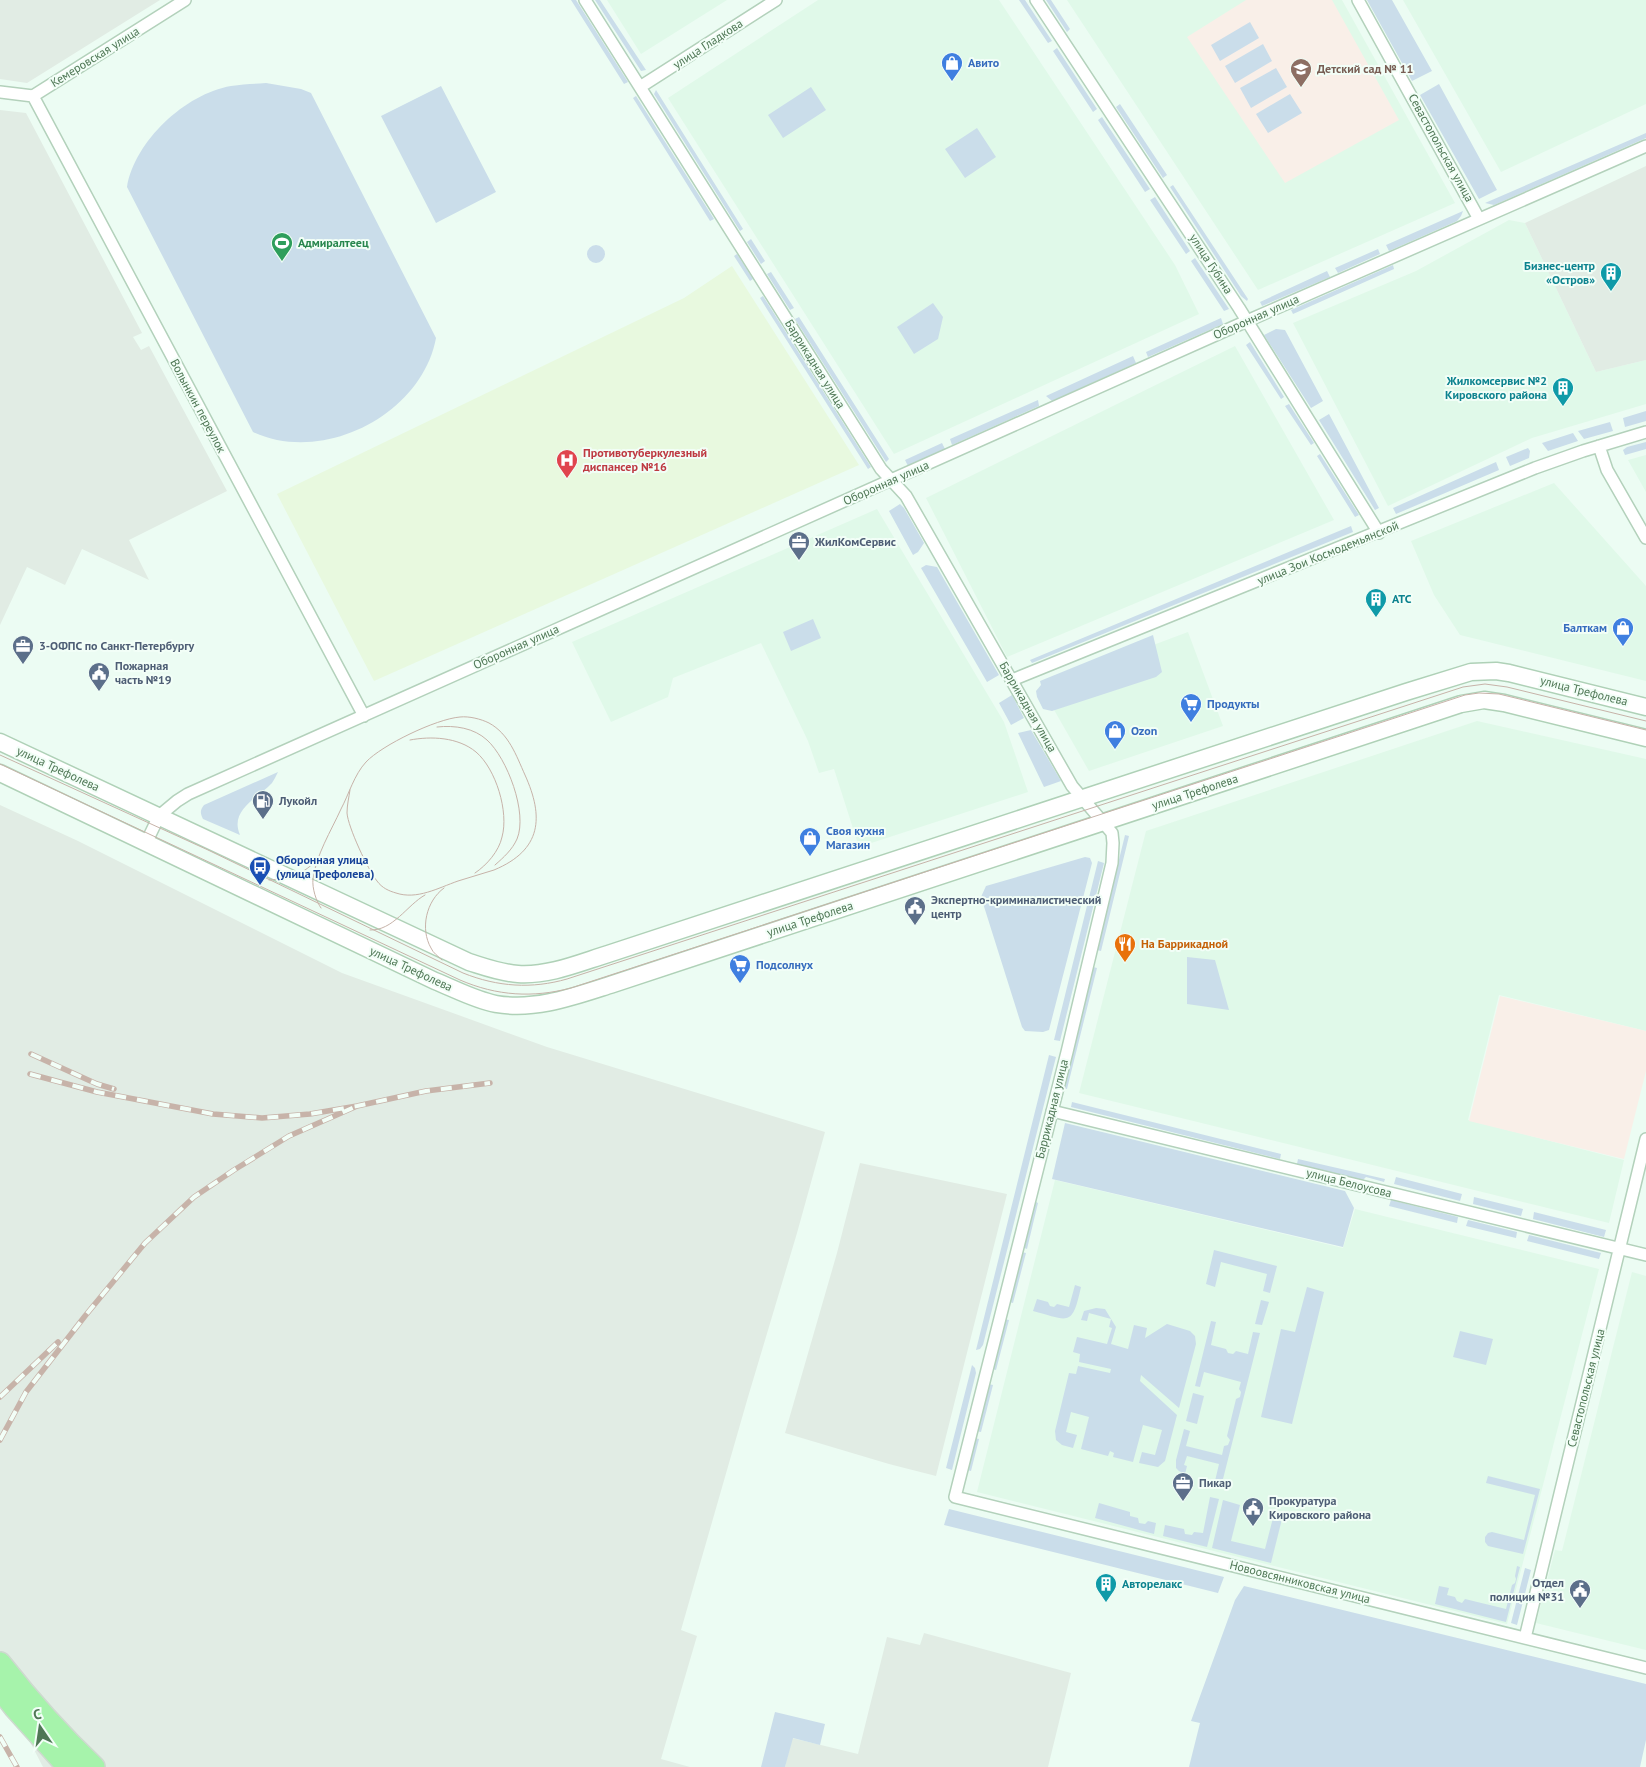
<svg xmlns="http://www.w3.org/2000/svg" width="1646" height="1767" font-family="'PT Sans',sans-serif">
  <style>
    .residential { fill: #e0f9e9 }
    .industrial { fill: #e1ece4 }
    .education { fill: #f9efe8 }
    .medical { fill: #e8f9df }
    .green { fill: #caddea }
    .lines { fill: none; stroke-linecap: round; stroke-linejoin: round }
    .street-casing { stroke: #b3d1bb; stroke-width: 14 }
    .secondary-casing { stroke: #afd1b7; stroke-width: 19 }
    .highway-casing { stroke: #ced9cf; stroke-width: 24 }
    .street { stroke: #fff; stroke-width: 11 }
    .secondary { stroke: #fff; stroke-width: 16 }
    .highway { stroke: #a6f3ab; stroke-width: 21 }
    .tram { stroke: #c7b3a9; stroke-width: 1 }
    .rail-casing { stroke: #c7b3a9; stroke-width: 5.5 }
    .rail { stroke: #f2fef7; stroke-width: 4; stroke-dasharray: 11; stroke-linecap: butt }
    .labels { text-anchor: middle; stroke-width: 4; stroke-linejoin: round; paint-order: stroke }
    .street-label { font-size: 12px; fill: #4f7755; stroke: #f2fef7 }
    .shop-label { font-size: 12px; font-weight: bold; fill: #366cbe; stroke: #f2fef7; text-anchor: start }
    .education-label { font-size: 12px; font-weight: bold; fill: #785e54; stroke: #f2fef7; text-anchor: start }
    .leisure-label { font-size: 12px; font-weight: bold; fill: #27864d; stroke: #f2fef7; text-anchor: start }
    .culture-label { font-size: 12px; font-weight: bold; fill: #0d838f; stroke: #f2fef7; text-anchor: end }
    .health-label { font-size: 12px; font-weight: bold; fill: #be3a42; stroke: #f2fef7; text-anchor: start }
    .service-label { font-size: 12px; font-weight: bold; fill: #4e5e75; stroke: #f2fef7; text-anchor: start }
    .transit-label { font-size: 12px; font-weight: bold; fill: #164399; stroke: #f2fef7; text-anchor: start }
    .food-label { font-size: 12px; font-weight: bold; fill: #c56008; stroke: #f2fef7; text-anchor: start }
  </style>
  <rect width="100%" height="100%" fill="#ecfcf3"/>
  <path class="residential" d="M607 0H727L641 54Z
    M818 0H999L1175 265 1199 314 894 454 668 98Z
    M1067 0H1342L1455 203 1258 290Z
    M1403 0H1646V104L1501 172Z
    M1509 220 1525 223 1596 372 1646 360V404L1532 438 1388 506 1293 323 1416 271Z
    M1235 346 1334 520 1007 657 926 498Z
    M1646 455V492L1628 460Z
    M1554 483 1646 586V681L1460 635 1434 595 1411 541Z
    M877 509 1004 722 1028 792 859 847 834 769 819 773 808 741 761 643 673 678 668 697 611 722 572 642Z
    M1188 632 1223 726 1089 771 1041 687Z
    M1477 721 1646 759V1031L1499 995 1468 1120 1624 1160 1609 1223 1079 1093 1146 831Z
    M1055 1180 1343 1248 1355 1209 1599 1269 1507 1624 977 1492Z
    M1632 1272 1646 1276V1650L1536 1623 1555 1550 1562 1551Z"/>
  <path class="industrial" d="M0 0H160L27 83 0 79Z
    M0 110 26 113 142 333 133 337 141 350 149 346 227 491 129 540 149 580 82 549 65 585 27 567 0 625Z
    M1646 166V360L1596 372 1525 223Z
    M0 805 78 841 342 973 547 1047 825 1132 797 1233 748 1397 681 1630 697 1636 661 1759 690 1767H43L1 1686H0Z
    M860 1163 1007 1194 936 1476 889 1464 785 1433 837 1253Z
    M924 1633 1071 1673 1048 1767H785L792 1738 858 1754 887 1637 920 1645Z"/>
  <path class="education" d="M1246 0H1332L1399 120 1285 183 1187 37Z
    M1500 996 1646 1031V1071L1624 1159 1469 1121Z"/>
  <path class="medical" d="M732 266 859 465 374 681 277 494 684 298Z"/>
  <path class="green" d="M571 0H576L628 82 624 84Z
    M595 0H600L646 70 641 71Z
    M1019 0H1025L1052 41 1048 43Z
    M1046 0H1051L1070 29 1067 32Z
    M1367 0H1392L1432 71 1412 81Z
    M1250 22 1259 38 1220 61 1211 45Z
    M1263 44 1272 61 1235 83 1225 66Z
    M1057 48 1097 109 1093 112 1053 51Z
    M1276 68 1287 87 1251 108 1240 88Z
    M266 83 301 89 311 93 436 338C422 414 324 465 253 432L127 187C135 141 185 94 231 86 243 84 254 84 266 83Z
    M1439 84 1497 190 1479 199 1420 95Z
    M441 86 496 192 436 223 381 116Z
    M811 87 826 110 783 138 768 115Z
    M656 90 743 229 740 231 654 94Z
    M1290 94 1302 113 1268 133 1256 114Z
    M636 96 714 219 710 221 633 98Z
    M1120 104 1167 175 1163 178 1116 107Z
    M1102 117 1150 189 1145 192 1098 120Z
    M977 128 996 157 965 178 945 149Z
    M1646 133V138L1494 205 1485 203Z
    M1173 185 1248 299 1247 301 1241 296 1170 187Z
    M1155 197 1190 251 1186 254 1150 200Z
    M1463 211 1461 216 1457 221 1389 251 1386 245Z
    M751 239 765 261 761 264 747 242Z
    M587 254a9 9 0 1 1 18 0a9 9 0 1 1-18 0Z
    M1378 249 1380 254 1338 273 1335 268Z
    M737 254 753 279 750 281 734 256Z
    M1195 258 1229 309 1224 311 1191 261Z
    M1393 265 1394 269 1293 314 1291 310Z
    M1327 271 1330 277 1262 306 1260 302Z
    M771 272 794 308 790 310 767 274Z
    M763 296 871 467 868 469 760 298Z
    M933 303 943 317 938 339 914 354 897 327Z
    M799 317 889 459 886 462 795 319Z
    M1221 318 1223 324 1148 357 1146 352Z
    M1276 329 1285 330 1323 401 1311 408 1264 335Z
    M1250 342 1284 397 1281 399 1246 345Z
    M1133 356 1136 363 1052 401 1046 396Z
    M1038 400 1039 406 952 445 950 439Z
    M1289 404 1314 443 1311 445 1285 406Z
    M1646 411V421L1625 427 1623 418Z
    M1329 414 1379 508 1375 510 1319 420Z
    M1610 422 1613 431 1584 439 1578 431Z
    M1573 433 1578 441 1548 451 1542 443Z
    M1646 442V449L1625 455 1623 450 1627 447Z
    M942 443 945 449 908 466 905 460Z
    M1528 448 1530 451 1529 458 1510 466 1506 457Z
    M1320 454 1359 515 1355 517 1317 456Z
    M1496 462 1499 470 1396 514 1393 508Z
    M900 504 904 508 924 543 918 552 913 555 889 511Z
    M1351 526 1353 532 1032 663 1030 660Z
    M926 565 937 567 999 675 987 682 921 568Z
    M813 619 821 638 791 651 783 632Z
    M1153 635 1162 672 1156 677 1052 711 1043 709 1037 697 1036 691 1041 685 1040 681Z
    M1012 695 1024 718 1011 725 999 703Z
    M1031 730 1061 781 1044 787 1018 733Z
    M278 772C276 776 274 780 272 783 258 798 229 810 240 835L203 819C200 813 200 810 204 805Z
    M1125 835 1129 836 1101 951 1097 950Z
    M1085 857 1090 858 1092 863 1049 1030 1043 1032 1025 1031 1022 1027 981 897 986 886Z
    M1098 861 1104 863 1060 1041 1054 1040Z
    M1187 957 1215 960 1229 1010 1187 1004Z
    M1093 967 1097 968 1067 1089 1062 1088Z
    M1049 1055 1056 1057 983 1345 980 1349 976 1350Z
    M1072 1102 1281 1154 1280 1159 1071 1107Z
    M1065 1123 1345 1191 1354 1208 1343 1247 1052 1179Z
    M1298 1159 1385 1179 1384 1182 1366 1177 1363 1180 1297 1164Z
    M1396 1177 1462 1194 1460 1201 1394 1184Z
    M1474 1197 1523 1209 1521 1216 1473 1204Z
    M1391 1200 1458 1217 1457 1223 1389 1206Z
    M1034 1201 1038 1203 1027 1249 1022 1247Z
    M1534 1212 1606 1230 1604 1237 1533 1219Z
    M1468 1220 1517 1232 1516 1238 1466 1226Z
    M1529 1235 1601 1253 1599 1259 1527 1241Z
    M1214 1250 1277 1266 1270 1293 1263 1291 1267 1274 1221 1262 1215 1287 1206 1284Z
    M1021 1252 1026 1253 1013 1303 1009 1302Z
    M1075 1285 1081 1287C1072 1327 1070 1321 1033 1311L1037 1299 1048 1302 1050 1306 1054 1307 1057 1304 1069 1307Z
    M1307 1287 1324 1292 1292 1424 1261 1417 1281 1329 1295 1332Z
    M1261 1300 1269 1302 1262 1325 1255 1324Z
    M1096 1308 1105 1309 1116 1327 1111 1344 1128 1349 1134 1325 1147 1328 1145 1338 1167 1324 1190 1331 1195 1336 1196 1344 1179 1408 1141 1375 1140 1381 1177 1415 1165 1461 1158 1467 1139 1463 1142 1452 1155 1455 1162 1430 1143 1425 1133 1462 1113 1457 1114 1453 1110 1451 1108 1456 1081 1449 1089 1417 1071 1412 1066 1432 1077 1435 1073 1448 1062 1445 1056 1440 1055 1431 1069 1373 1076 1374 1078 1366 1110 1373 1111 1369 1079 1362 1080 1354 1073 1352 1077 1337 1107 1344 1112 1328 1109 1327 1111 1319 1089 1313 1087 1321 1081 1320 1084 1311Z
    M1004 1319 1009 1320 996 1370 992 1369Z
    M1211 1321 1216 1322 1211 1345 1226 1349 1228 1353 1233 1354 1236 1351 1248 1354 1253 1332 1260 1333 1223 1479 1218 1482 1215 1481 1219 1464 1187 1456 1184 1465 1187 1466 1185 1474 1179 1471 1176 1468V1460L1184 1429 1190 1431 1186 1446 1222 1455 1224 1446 1228 1445 1230 1440 1227 1436 1236 1399 1240 1397 1241 1392 1239 1389 1241 1382 1204 1372 1200 1387 1195 1386Z
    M1460 1331 1493 1339 1486 1365 1453 1357Z
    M972 1365 975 1368 976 1373 952 1470 946 1468Z
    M988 1384 993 1385 981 1432 976 1431Z
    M1193 1393 1204 1396 1197 1424 1186 1421Z
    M975 1438 979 1439 971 1471 967 1470Z
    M1488 1476 1540 1489 1523 1554 1488 1546 1485 1542V1537L1488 1533 1492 1532 1524 1540 1535 1495 1486 1483Z
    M1210 1497 1219 1499 1207 1547 1163 1536 1165 1525 1184 1529 1185 1534 1192 1535 1194 1532 1203 1533Z
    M1223 1500 1240 1505 1231 1541 1265 1549 1274 1514 1281 1518V1523L1271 1563 1212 1548Z
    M1099 1503 1130 1512V1516L1138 1518 1139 1523 1145 1524 1148 1521 1156 1523 1154 1534 1095 1518Z
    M949 1509 1224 1577 1218 1593 944 1525Z
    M1517 1566 1520 1567 1506 1622 1435 1604 1439 1586 1449 1588 1447 1595 1455 1597 1457 1601 1462 1603 1465 1599 1506 1609 1512 1585 1515 1583 1516 1579 1515 1576Z
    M1525 1568 1531 1570 1517 1625 1511 1623Z
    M1244 1586 1646 1684V1740L1640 1767H1189L1200 1723 1191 1721 1235 1600Z
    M775 1712 825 1724 820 1745 793 1738 785 1767H761Z"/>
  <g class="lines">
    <g class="street-casing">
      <path id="street" d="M585 0 881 469 906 496 1072 786 1112 833 1113 843 1112 863 1067 1052 955 1497 1646 1668
        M1036 0 1239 308 1379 533
        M1358 0 1479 219
        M640 87 776 0
        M0 92 33 96 185 0
        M33 96 364 716
        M1599 446 1607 470 1646 538
        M1012 680 1535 468 1583 451 1646 432
        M146 843 159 816 177 801 188 794 1247 321 1646 146
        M1052 1111 1646 1255
        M1525 1638 1646 1139"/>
    </g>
    <g class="secondary-casing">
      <path id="secondary" d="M0 742 469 962C485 967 501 973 518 974 549 976 579 963 608 954L1406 692 1471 672 1496 671 1509 673 1646 707
        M0 773 435 981C455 989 475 1000 496 1004 536 1011 575 996 613 984L1461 704 1484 700 1504 703 1646 738"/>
    </g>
    <g class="highway-casing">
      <path id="highway" d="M0 1663C29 1700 60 1735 94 1767
        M0 1689 15 1708 68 1767"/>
    </g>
    <use href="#street" class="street"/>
    <use href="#secondary" class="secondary"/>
    <use href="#highway" class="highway"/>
    <path class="tram" d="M437 727C455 725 474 728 487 740 507 758 528 813 517 839 512 850 504 857 495 865
      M410 740C431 736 458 737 476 752 496 769 509 812 502 837 499 851 487 865 475 873
      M0 755 208 850 463 973C498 987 532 989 567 979L1463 687 1485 684 1507 687 1646 721
      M0 764 460 980C497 996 533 998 571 988L1465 695 1479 693 1499 694 1646 730
      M269 880C289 879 305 874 317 859
      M321 908C316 901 312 888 313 879 316 855 331 831 341 809 349 794 354 775 366 762 382 745 436 719 460 717 469 716 481 719 489 723 509 734 516 755 525 775 544 817 542 850 494 870 482 874 470 877 458 881 438 888 417 900 396 893 389 891 382 888 377 881 368 870 348 827 347 813 347 805 349 797 350 790
      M370 930C393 931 407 905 425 895
      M442 960C438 956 433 953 431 948 420 929 426 901 444 888"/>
    <g class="rail-casing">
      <path id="rail" d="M31 1054 97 1084 114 1089
        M30 1074 97 1092 213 1114 262 1118 310 1114 357 1106 426 1091 490 1083
        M0 1397 58 1342
        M0 1440 26 1392 85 1316 145 1243 194 1197 234 1170 289 1136 357 1106
        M0 1737 17 1767"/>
    </g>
    <use href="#rail" class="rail"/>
  </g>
  <defs>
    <g id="shop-pin" transform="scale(1.125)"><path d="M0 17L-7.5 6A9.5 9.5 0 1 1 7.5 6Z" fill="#3f7fe0" stroke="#f2fef7"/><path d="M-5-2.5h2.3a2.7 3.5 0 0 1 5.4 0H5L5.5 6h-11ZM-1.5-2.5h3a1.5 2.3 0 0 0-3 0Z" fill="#fff"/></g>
    <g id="school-pin" transform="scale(1.125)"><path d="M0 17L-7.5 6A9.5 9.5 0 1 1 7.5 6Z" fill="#8d6e63" stroke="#f2fef7"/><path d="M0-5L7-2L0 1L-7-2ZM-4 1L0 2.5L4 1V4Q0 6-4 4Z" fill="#fff"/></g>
    <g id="stadium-pin" transform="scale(1.125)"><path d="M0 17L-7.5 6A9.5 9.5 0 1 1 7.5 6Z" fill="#2e9e5b" stroke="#f2fef7"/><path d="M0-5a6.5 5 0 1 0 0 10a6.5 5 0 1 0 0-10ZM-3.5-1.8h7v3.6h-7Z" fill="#fff"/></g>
    <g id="building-pin" transform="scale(1.125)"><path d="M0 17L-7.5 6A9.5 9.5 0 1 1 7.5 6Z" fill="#0f9aa8" stroke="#f2fef7"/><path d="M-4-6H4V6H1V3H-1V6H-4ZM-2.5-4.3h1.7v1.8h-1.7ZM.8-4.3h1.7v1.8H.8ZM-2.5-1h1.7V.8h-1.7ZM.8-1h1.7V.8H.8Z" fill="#fff"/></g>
    <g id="hospital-pin" transform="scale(1.125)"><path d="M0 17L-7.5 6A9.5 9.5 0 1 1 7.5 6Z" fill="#e0444e" stroke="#f2fef7"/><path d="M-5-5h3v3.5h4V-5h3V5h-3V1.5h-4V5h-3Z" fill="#fff"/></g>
    <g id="office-pin" transform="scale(1.125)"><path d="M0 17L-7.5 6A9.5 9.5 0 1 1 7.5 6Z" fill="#5c6f8a" stroke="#f2fef7"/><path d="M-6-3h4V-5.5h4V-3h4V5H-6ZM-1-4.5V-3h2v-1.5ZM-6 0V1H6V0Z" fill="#fff"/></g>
    <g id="civic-pin" transform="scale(1.125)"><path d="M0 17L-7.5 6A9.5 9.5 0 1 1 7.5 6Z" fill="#5c6f8a" stroke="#f2fef7"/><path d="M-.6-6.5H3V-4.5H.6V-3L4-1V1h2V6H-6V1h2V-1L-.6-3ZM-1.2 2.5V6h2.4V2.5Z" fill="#fff"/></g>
    <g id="supermarket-pin" transform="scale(1.125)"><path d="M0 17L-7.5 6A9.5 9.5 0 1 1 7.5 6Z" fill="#3f7fe0" stroke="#f2fef7"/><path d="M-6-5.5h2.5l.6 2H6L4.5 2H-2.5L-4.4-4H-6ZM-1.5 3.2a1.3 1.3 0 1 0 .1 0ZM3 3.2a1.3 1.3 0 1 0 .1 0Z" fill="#fff"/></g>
    <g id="fuel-pin" transform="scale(1.125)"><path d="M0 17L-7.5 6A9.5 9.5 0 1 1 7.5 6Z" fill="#5c6f8a" stroke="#f2fef7"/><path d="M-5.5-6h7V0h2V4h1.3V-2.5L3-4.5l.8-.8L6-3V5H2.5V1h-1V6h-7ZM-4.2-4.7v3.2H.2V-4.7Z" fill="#fff"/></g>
    <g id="bus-pin" transform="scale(1.125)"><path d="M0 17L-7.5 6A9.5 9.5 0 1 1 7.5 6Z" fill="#1a4fb4" stroke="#f2fef7"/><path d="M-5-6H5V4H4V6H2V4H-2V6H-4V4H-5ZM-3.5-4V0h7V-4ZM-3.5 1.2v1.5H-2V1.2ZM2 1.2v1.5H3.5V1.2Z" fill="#fff"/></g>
    <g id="restaurant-pin" transform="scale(1.125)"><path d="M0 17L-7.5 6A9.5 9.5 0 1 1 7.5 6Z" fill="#e8710a" stroke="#f2fef7"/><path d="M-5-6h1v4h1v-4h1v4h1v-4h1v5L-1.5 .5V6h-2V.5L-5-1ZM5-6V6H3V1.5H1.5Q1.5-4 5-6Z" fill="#fff"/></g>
  </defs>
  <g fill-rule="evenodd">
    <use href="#shop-pin" x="952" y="63"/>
    <use href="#school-pin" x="1301" y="69"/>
    <use href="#stadium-pin" x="282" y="243"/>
    <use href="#building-pin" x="1611" y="273"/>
    <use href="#building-pin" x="1563" y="388"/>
    <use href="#hospital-pin" x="567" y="460"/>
    <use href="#office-pin" x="799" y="542"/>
    <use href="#building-pin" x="1376" y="599"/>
    <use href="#shop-pin" x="1623" y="628"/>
    <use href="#office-pin" x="23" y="646"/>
    <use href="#civic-pin" x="99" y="673"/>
    <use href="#supermarket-pin" x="1191" y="704"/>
    <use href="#shop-pin" x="1115" y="731"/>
    <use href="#fuel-pin" x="263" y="801"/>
    <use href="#shop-pin" x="810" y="838"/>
    <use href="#bus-pin" x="260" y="867"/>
    <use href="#civic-pin" x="915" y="907"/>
    <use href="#restaurant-pin" x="1125" y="944"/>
    <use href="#supermarket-pin" x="740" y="965"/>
    <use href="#office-pin" x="1183" y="1483"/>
    <use href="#civic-pin" x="1253" y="1508"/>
    <use href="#building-pin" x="1106" y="1584"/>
    <use href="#civic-pin" x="1580" y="1590"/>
  </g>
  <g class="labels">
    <g class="street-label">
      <text transform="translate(708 44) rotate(-33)" y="4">улица Гладкова</text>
      <text transform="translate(95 57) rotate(-32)" y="4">Кемеровская улица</text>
      <text transform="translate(1441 148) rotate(61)" y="4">Севастопольская улица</text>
      <text transform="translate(1211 264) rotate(57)" y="4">улица Губина</text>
      <text transform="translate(1256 317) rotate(-24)" y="4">Оборонная улица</text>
      <text transform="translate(815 364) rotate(58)" y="4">Баррикадная улица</text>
      <text transform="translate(198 406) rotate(62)" y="4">Волынкин переулок</text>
      <text transform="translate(886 483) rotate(-24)" y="4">Оборонная улица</text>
      <text transform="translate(1328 553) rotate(-22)" y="4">улица Зои Космодемьянской</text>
      <text transform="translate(516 647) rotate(-24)" y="4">Оборонная улица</text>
      <text transform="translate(1584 691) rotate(14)" y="4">улица Трефолева</text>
      <text transform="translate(1028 707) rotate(60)" y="4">Баррикадная улица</text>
      <text transform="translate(58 769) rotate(25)" y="4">улица Трефолева</text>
      <text transform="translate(1195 792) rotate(-18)" y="4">улица Трефолева</text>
      <text transform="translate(810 919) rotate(-18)" y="4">улица Трефолева</text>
      <text transform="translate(411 969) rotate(25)" y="4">улица Трефолева</text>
      <text transform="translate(1052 1109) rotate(-76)" y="4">Баррикадная улица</text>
      <text transform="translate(1349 1183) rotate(14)" y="4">улица Белоусова</text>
      <text transform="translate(1586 1388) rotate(-76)" y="4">Севастопольская улица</text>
      <text transform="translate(1300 1582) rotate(14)" y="4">Новоовсянниковская улица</text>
    </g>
    <g class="shop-label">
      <text x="968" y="67">Авито</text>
      <text x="1607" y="632" text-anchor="end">Балткам</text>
      <text x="1207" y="708">Продукты</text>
      <text x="1131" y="735">Ozon</text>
      <text x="826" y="835">Своя кухня<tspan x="826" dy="14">Магазин</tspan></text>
      <text x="756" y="969">Подсолнух</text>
    </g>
    <g class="education-label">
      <text x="1317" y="73">Детский сад № 11</text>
    </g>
    <g class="leisure-label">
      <text x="298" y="247">Адмиралтеец</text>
    </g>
    <g class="culture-label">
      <text x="1595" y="270">Бизнес-центр<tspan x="1595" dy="14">«Остров»</tspan></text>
      <text x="1547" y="385">Жилкомсервис №2<tspan x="1547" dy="14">Кировского района</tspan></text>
      <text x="1392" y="603" text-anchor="start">АТС</text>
      <text x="1122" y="1588" text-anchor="start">Авторелакс</text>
    </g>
    <g class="health-label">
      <text x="583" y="457">Противотуберкулезный<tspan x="583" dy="14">диспансер №16</tspan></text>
    </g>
    <g class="service-label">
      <text x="815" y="546">ЖилКомСервис</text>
      <text x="39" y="650">3-ОФПС по Санкт-Петербургу</text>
      <text x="115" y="670">Пожарная<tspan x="115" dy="14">часть №19</tspan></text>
      <text x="279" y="805">Лукойл</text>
      <text x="931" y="904">Экспертно-криминалистический<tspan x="931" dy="14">центр</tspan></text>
      <text x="1199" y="1487">Пикар</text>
      <text x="1269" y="1505">Прокуратура<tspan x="1269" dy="14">Кировского района</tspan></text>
      <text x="1564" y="1587" text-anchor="end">Отдел<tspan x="1564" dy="14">полиции №31</tspan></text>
    </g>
    <g class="transit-label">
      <text x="276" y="864">Оборонная улица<tspan x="276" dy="14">(улица Трефолева)</tspan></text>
    </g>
    <g class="food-label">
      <text x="1141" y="948">На Баррикадной</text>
    </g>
  </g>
  <g transform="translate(40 1727) rotate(347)" stroke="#f2fef7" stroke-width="4" paint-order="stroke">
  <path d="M0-4L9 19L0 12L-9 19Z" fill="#4f7755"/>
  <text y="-8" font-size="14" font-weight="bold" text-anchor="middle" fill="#4f7755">С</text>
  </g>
</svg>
